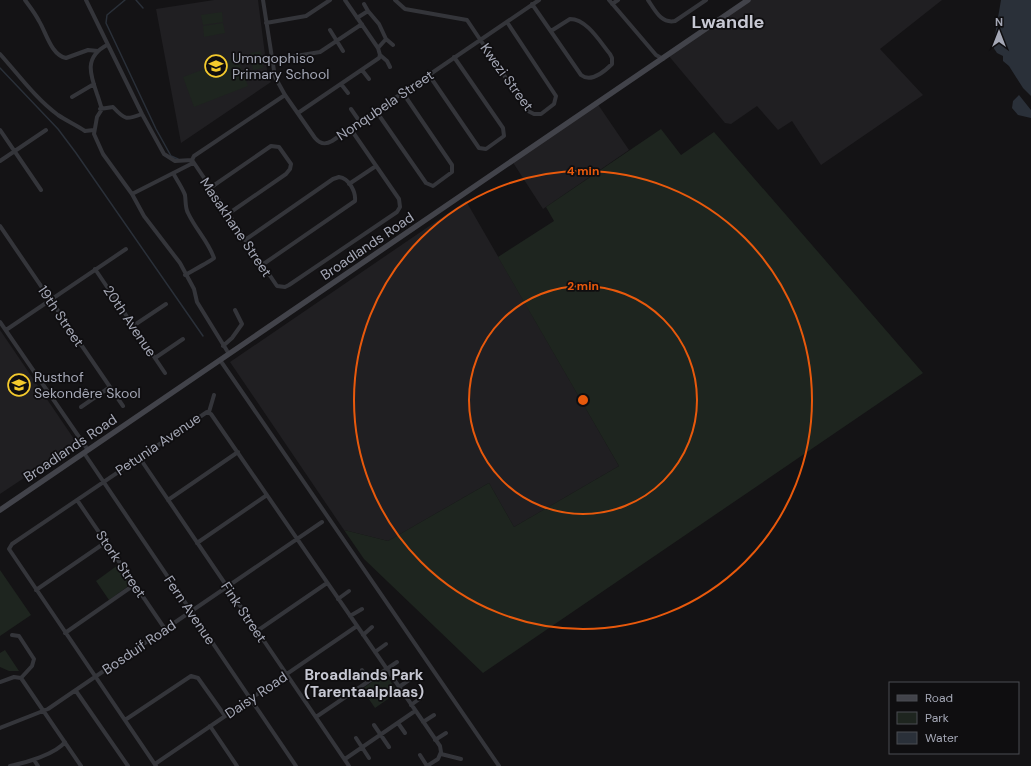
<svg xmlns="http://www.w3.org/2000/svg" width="1031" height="766" font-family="'DM Sans',sans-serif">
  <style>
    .built { fill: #201f22 }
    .green { fill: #1e251f }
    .water { fill: #2a3039 }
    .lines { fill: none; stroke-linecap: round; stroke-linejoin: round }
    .stream { stroke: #2a3039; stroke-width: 1.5 }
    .minor { stroke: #34353a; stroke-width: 4 }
    .secondary { stroke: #42434a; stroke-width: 5.5 }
    .ring { fill: none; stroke: #e8590c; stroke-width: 2 }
    .labels { text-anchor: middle; stroke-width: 3.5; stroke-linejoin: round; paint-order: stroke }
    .poi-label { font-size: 14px; fill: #a5a8b6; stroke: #0f0e10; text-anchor: start }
    .street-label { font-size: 14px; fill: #a5a8b6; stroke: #0f0e10 }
    .neighbourhood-label { font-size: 15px; font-weight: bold; fill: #c6c7d2; stroke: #0f0e10 }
    .district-label { font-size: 18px; font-weight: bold; fill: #c6c7d2; stroke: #0f0e10 }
    .centre { fill: #e8590c; stroke: #0f0e10; stroke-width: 2 }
    .ring-label { font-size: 12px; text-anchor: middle; font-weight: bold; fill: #e8590c; stroke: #0f0e10; stroke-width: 3.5; stroke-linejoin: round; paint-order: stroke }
  </style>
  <rect width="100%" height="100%" fill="#141315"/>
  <path class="built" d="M214 0H258L268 78 271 82 181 143 156 9Z
    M747 0H942L880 49 923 95 821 165 792 121 778 130 757 106 731 124 725 123 668 55Z
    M597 103 629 150 543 209 512 161Z
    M466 201 619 466 514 527 489 483 388 541 344 530 230 362Z
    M0 330 74 439 75 444 0 494Z"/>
  <path class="green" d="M222 12 223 22 203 25 201 15Z
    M223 23 225 33 204 37 203 26Z
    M261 51 263 68 253 70 250 53Z
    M237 57 248 86 194 107 183 77Z
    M661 129 681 155 714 132 923 373 483 673 364 559 344 530 388 541 489 483 514 527 619 466 498 257 554 221 546 207Z
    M118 565 128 580 127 587 109 600 96 581Z
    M0 570 31 615 0 636Z
    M5 650 19 671H9L0 667V653Z
    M383 674 386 675 398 692 375 708 362 689Z"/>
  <path class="water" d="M1001 0H1031V96L1023 88 1009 66 1003 61V56L997 53 993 47Z
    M1019 95 1031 110V118L1018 115 1012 108 1013 101Z"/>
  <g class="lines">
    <path class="stream" d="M125 0 107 15 106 23 156 129 171 156 178 159
      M136 0 143 8
      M0 68 58 129 76 153 203 336"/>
    <path class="minor" d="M25 0C30 7 35 13 39 21 46 32 51 55 66 58L88 50 98 51
      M86 0 142 114 164 154 175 161 192 160
      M263 0 275 77 285 95 315 138C320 144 325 145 332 141L539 0
      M395 0 405 9 467 20 528 111 534 114H541L554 104 556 96 507 22
      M609 0 656 55 663 59
      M648 0C655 10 661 24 675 21L706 0
      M364 4 368 11
      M532 4 581 75C591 83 604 72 612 64V58L610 54C600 42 587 19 570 19L551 31
      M612 4 618 0
      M357 18 368 11 379 24 386 39 378 48
      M266 23 306 16 330 0
      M330 30 343 51
      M386 39 393 45
      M107 45C84 57 90 74 97 94 99 99 100 104 102 109L97 117 94 134 103 154 132 194 144 216 180 263 194 289 197 302 229 354
      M0 54C18 74 36 99 58 115 67 121 76 125 85 131L94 130
      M380 55 387 61 390 67
      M272 60 320 52 362 24
      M362 70 369 79
      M429 75 479 148 486 149 504 136 503 128 454 57
      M341 84 348 93
      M285 95 194 156 192 160 277 286 285 287 289 285 397 212 400 207 399 199 350 128
      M72 97 94 84
      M100 109 113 107C125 120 126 120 142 114
      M351 109 360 122
      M376 111 426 183 433 186 452 172V165L403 93
      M298 113 379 58 380 55 378 48 345 0
      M0 130 41 190
      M0 161 46 130
      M173 173C177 180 183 189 185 195 186 202 185 207 188 213 196 230 208 241 214 258 213 260 190 272 185 275
      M349 184 376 166
      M210 188 271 146 279 147 291 164 290 169 286 174 228 214
      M132 194 193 163
      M0 226 123 406
      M245 240 333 179 339 177C349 178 356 192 355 201L262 265
      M95 269 165 373
      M0 322 88 450
      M133 326 166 304
      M6 330 126 249
      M223 346 232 338 242 324 235 310
      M155 358 183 339
      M220 360 499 766
      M81 407 110 387
      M209 412 214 395
      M84 453 296 766
      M139 457 349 766
      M77 500 165 629
      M168 500 238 452
      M197 543 267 495
      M36 590 106 542
      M338 599 349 591
      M350 616 362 609
      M257 631 327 583
      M65 633 134 585
      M12 635 19 636 34 659 32 666 21 678
      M363 635 372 627
      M375 652 386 644
      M362 670 369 681
      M0 682 14 677 21 678 81 766
      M399 687 409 680
      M76 691 128 766
      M411 705 422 697
      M316 717 397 662
      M125 720 191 676 198 678 225 716
      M423 722 434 715
      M398 723 405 733
      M374 725 389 747
      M210 726 237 766
      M0 728 48 709 322 522
      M356 738 369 758
      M435 740 446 733
      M441 754 461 759
      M345 759 415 711
      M34 760 38 766
      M155 764 357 626
      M10 766C25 763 56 754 65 742
      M156 766 9 549 12 544 207 412 211 414 440 746 441 752 438 759 427 766 420 755"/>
    <path class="secondary" d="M0 510 748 0"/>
  </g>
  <g class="ring">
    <circle cx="583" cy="400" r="114"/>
    <circle cx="583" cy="400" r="229"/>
  </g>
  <defs>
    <g id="school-ring" transform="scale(1.15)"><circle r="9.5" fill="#0f0e10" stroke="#f4ca2d" stroke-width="1.5"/><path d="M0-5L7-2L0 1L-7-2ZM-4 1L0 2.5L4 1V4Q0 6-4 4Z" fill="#f4ca2d"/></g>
  </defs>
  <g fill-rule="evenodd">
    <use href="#school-ring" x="216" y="66"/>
    <use href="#school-ring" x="19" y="385"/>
  </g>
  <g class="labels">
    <g class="poi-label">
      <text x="232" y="63">Umnqophiso<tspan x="232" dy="16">Primary School</tspan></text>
      <text x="34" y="382">Rusthof<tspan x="34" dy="16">Sekondêre Skool</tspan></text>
    </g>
    <g class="street-label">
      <text transform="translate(507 77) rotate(54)" y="5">Kwezi Street</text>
      <text transform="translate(385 105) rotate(-34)" y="5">Nonqubela Street</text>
      <text transform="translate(236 227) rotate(56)" y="5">Masakhane Street</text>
      <text transform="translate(367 246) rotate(-34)" y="5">Broadlands Road</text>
      <text transform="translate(61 316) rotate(56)" y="5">19th Street</text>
      <text transform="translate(130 321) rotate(56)" y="5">20th Avenue</text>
      <text transform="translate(158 444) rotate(-34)" y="5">Petunia Avenue</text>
      <text transform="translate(70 448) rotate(-34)" y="5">Broadlands Road</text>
      <text transform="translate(121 564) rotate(56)" y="5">Stork Street</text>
      <text transform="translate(190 610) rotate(56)" y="5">Fern Avenue</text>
      <text transform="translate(244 612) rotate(56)" y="5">Fink Street</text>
      <text transform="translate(139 647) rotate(-34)" y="5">Bosduif Road</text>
      <text transform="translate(256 695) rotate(-34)" y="5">Daisy Road</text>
    </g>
    <g class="neighbourhood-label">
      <text x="364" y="680">Broadlands Park<tspan x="364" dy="17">(Tarentaalplaas)</tspan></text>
    </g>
    <g class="district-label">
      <text x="728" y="28">Lwandle</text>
    </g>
  </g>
  <circle cx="583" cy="400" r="6" class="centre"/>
  <g class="ring-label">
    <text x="583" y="175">4 min</text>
    <text x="583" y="290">2 min</text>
  </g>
  <rect x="889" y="682" width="130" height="72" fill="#0f0e10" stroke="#4b4c52"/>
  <rect x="897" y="695" width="20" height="6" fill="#42434a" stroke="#4b4c52"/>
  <text x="925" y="702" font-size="12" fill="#a5a8b6">Road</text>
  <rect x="897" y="712" width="20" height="12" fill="#1e251f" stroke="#4b4c52"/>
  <text x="925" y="722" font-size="12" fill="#a5a8b6">Park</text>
  <rect x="897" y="732" width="20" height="12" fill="#2a3039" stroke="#4b4c52"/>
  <text x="925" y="742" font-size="12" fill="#a5a8b6">Water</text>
  <g transform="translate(999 32)" stroke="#0f0e10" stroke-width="3" paint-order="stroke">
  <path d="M0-3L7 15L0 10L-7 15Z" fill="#a5a8b6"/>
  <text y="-6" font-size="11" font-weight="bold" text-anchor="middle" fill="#a5a8b6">N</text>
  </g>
</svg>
